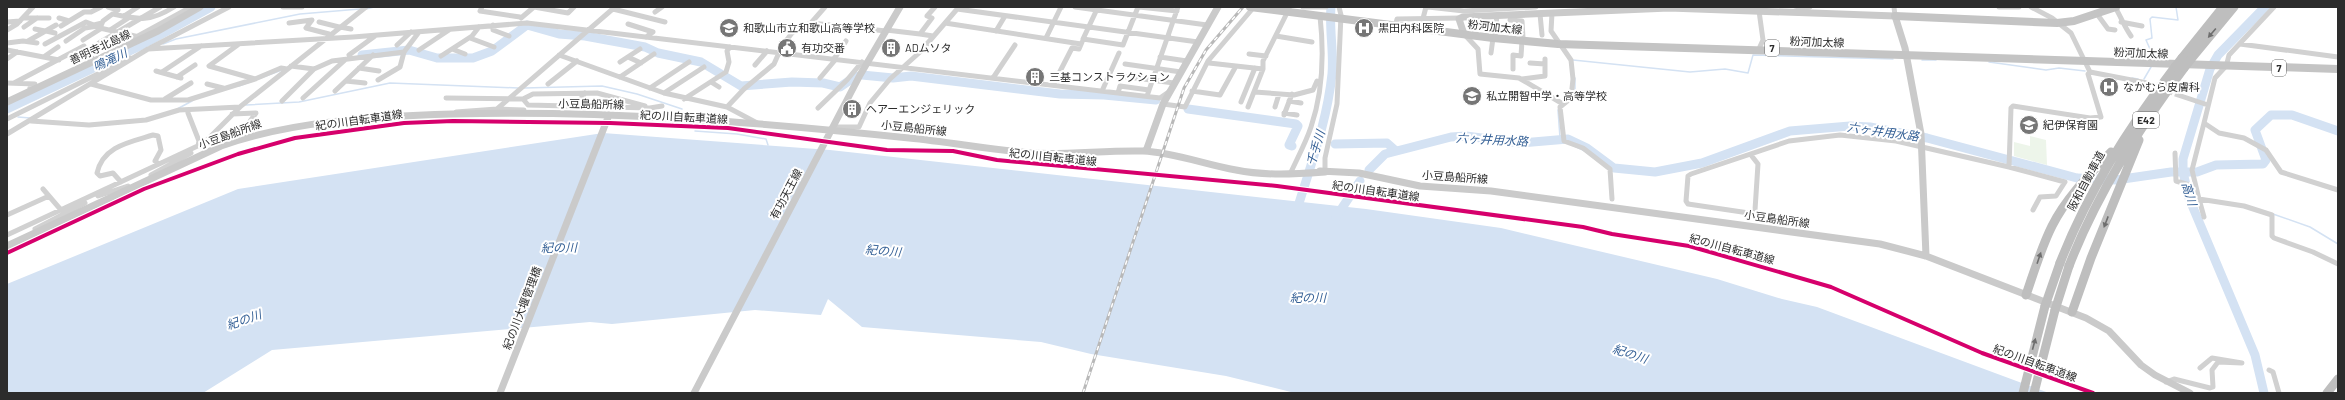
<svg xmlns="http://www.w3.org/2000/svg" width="2345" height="400" font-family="Barlow,'Noto Sans JP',sans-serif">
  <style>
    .green { fill: #edf5ea }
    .water { fill: #d4e2f3 }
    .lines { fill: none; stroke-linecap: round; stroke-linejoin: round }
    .stream { stroke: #d4e2f3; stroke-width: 1.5 }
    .river { stroke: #d4e2f3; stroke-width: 9 }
    .street-tunnel { stroke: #d5d5d5; stroke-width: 5; stroke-dasharray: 5 2.5; stroke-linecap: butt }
    .street { stroke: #d1d1d1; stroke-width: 5 }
    .secondary { stroke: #cacaca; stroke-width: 7 }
    .primary { stroke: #c4c4c4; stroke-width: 8 }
    .highway { stroke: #bebebe; stroke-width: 9 }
    .rail-casing { stroke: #b8b8b8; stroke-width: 3 }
    .rail { stroke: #fff; stroke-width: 1.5; stroke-dasharray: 4.5; stroke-linecap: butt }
    .highway-bridge { stroke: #bebebe; stroke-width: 9 }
    .cycleway-casing { stroke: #fff; stroke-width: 6 }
    .cycleway { stroke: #d6006c; stroke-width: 4 }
    .oneway { fill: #6e6e6e }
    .labels { text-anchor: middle; stroke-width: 4; stroke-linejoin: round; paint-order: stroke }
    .shield { fill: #fff; stroke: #6b6b6b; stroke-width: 1 }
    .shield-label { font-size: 10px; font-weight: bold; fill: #2c2c2c }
    .street-label { font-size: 11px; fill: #2c2c2c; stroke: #fff }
    .poi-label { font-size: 11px; fill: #2c2c2c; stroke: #fff; text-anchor: start }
    .water-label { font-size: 12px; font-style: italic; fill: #335f95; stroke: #fff }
  </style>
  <rect width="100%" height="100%" fill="#fff"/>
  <path class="green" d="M2030 136 2046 140 2047 165 2014 156V142L2030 146Z"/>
  <path class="water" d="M603 133 830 150 1366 209 1501 228 1717 279 1782 299 1817 307 2049 393H1295L1226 376 1091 354 1041 342 862 327 828 299 821 315 755 310 612 324 590 322 272 350 203 393H7V284L238 189Z"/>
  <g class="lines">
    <path class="stream" d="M366 9 374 7
      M163 44 176 39 300 14 360 9
      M2154 58 2146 40 2152 38 2150 19 2152 17 2178 20 2176 7
      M1573 60 1690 72 1725 69 1748 73 1753 55 1893 59
      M1922 60H1936
      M1989 62 2046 70 2059 68 2085 71
      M2132 78 2138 79
      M2144 79 2151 67
      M239 86 282 70
      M524 88 602 86 637 94 682 109
      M1572 99 1575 93V78
      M246 105 299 102 390 83 518 88
      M179 108 192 101
      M1558 110 1560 138
      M18 117 30 118
      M695 131 737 134 766 139 768 145
      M2189 198H2196
      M2273 214 2310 227 2338 244"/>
    <path class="river" d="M362 55 409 50 437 58H473L492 51 527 25 559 34 585 36 645 47 658 53 701 62 741 86 792 82 823 83 840 87 856 76
      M862 75 893 78 911 76 1060 94 1104 95 1156 100
      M7 109 138 47 211 7
      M1188 109 1296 124 1298 126 1289 145 1292 146
      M1335 144 1387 143 1396 151
      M1369 170 1385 154 1451 137 1466 136 1520 143 1568 139 1587 148 1614 168 1655 172 1702 163 1790 131 1850 126 1870 127 1927 138 2077 178 2116 180 2171 172H2197L2216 165 2263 164 2266 160 2255 130 2271 115H2292L2338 131
      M1296 213C1310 167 1327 122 1332 74 1334 52 1329 30 1331 7
      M1336 217 1360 181
      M2264 393 2255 355 2189 198 2183 172V159L2210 69 2218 55 2265 7"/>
    <path class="street-tunnel" d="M2147 83 2178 95"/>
    <path class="street" d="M108 7 118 10 103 21 100 28 139 37 134 40
      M283 7H302
      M482 7 480 11 520 17
      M534 7 568 13 574 7
      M1075 7 1207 25
      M1098 7 1083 39 1123 45 1138 7
      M1139 7 1177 11
      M1303 7H1326
      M1428 7 1464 11 1536 7
      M1894 7 1895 16
      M1999 7H2019
      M2031 7 2052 18 2071 33 2090 72 2147 83
      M2115 7C2121 17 2124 26 2131 36
      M613 9 665 22
      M957 9 1198 42
      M1795 11 1810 7
      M655 12 662 7
      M1552 13 1551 31 1571 60 1573 79 1571 98 1560 107 1564 141 1583 148 1610 169 1612 199
      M113 14C140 20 150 22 174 7
      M1540 14 1542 35
      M2097 14 2108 29 2115 30
      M124 16 138 7
      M23 18H49
      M59 18 69 21
      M521 18 534 7
      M1510 20 1522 21 1523 38
      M7 22 20 21
      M319 22 339 27
      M2121 22 2142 26
      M289 23 312 20 306 28 329 34
      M811 23 886 31
      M945 23 1081 44
      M1396 23 1397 19 1460 18
      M628 24 653 32 646 37
      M493 25V30L509 36
      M61 26 84 12H91L101 7
      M1421 26 1426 7
      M24 27 37 18
      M340 27 351 29
      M35 29 45 31
      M7 30 17 24 33 7
      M110 30 130 17
      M886 30 920 34
      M46 31 55 33
      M996 31 1005 16
      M1464 34 1478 49 1480 74 1519 78 1563 104
      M1495 35 1497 15
      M138 36 191 7
      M933 36 920 34 932 18 927 16 935 7
      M1276 36 1312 42
      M470 38 494 47
      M1046 38 1061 7
      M83 40 102 28
      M28 41 56 25
      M66 41 85 28 98 26
      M7 43 23 41 37 43
      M99 43 160 7
      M45 44 86 22 94 25 102 23
      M239 44 209 66 255 79
      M2240 44 2338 57
      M397 45 411 32
      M150 48 229 7
      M99 49 129 34
      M452 49 465 54
      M7 50 59 60
      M419 50 449 30
      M75 51 92 58
      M1758 51 1763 40 1759 11
      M404 52 419 32
      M1491 53 1493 38
      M1249 54 1266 56
      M349 55 375 36
      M559 55 664 93 727 107 759 124
      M45 56 58 47
      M441 56 472 36 479 27
      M628 57 641 63
      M1160 57 1187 61
      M7 59 17 52
      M834 59 846 41
      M620 62 640 49
      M1209 63 1236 66
      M1530 63 1545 64
      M2227 63 2229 55 2274 7
      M1125 64 1181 72
      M755 65 767 51
      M291 66 314 69 332 61 404 52 400 67 378 80
      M2226 66 2215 78 2204 123 2219 133 2244 138 2266 150 2281 172 2338 190
      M359 68 379 71
      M1513 69V55L1521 56 1522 41
      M156 71 181 78
      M162 72 201 46
      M1120 76 1174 83
      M177 77 195 65
      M620 77 654 54
      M820 78 836 59
      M993 78 1015 45
      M1522 79 1545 76V59
      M346 81 365 83
      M711 82 719 87
      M7 83 35 84 30 88
      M14 83 84 46
      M91 84 151 100H188L255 79 281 68 287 69
      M207 84 223 88
      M548 84 577 61
      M1053 85 1072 48 1079 49 1082 42
      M650 88 689 62
      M335 91 373 55
      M1102 91 1119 53
      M1192 91 1220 95 1236 66 1263 69V61L1289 9
      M1255 92 1294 95 1313 90 1317 81
      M664 93 704 67
      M1118 93 1120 86 1149 90
      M2178 95 2208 105
      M1147 96 1178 7
      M303 98 345 60
      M446 98 523 99 528 105 650 108 662 106
      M165 99 191 83
      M523 99 533 94 597 93 645 106
      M684 99 726 72 729 62 727 51 730 47
      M282 101 314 69
      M1289 101 1301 103
      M1241 102 1255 68
      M1163 104 1185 107 1208 61 1254 7
      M576 106 585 93
      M727 107 744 89 774 64 782 46 792 33 801 27 811 23 825 7
      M1248 107 1263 69
      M1275 107 1279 94
      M818 108 847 80 862 62
      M524 110 497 109 615 7
      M456 112 497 109
      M188 113 199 141 198 146
      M1284 113 1297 115
      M232 114 256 113 248 124
      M1284 115 1292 94
      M7 119 130 58
      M31 121 89 125 146 120 179 110 240 107
      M2204 123 2192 170 2199 199 2244 206 2272 215V236L2274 238 2313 252 2338 264
      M833 127H859L870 103 890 79 920 52 958 8
      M7 134 148 49 353 37 527 23 1160 98 1170 91
      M2175 153 2176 181 2196 187
      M1751 155 1758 164 1755 210 1749 213 1688 204 1686 201 1688 176 1691 174 1789 141 1840 135 1896 141 2009 167 2011 108 2013 106 2090 118 2101 117 2088 74 2090 72
      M2009 167 2065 182 2056 196 2040 197 2033 210
      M1291 172C1298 157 1306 142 1311 127 1323 92 1324 52 1320 16
      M1325 172V158L1337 104 1341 15 1339 7
      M151 175 191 153
      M121 182 113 173 100 176 97 173C103 146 130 142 153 135L158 136 161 150 155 161 159 164
      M43 189 49 196
      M98 196 128 186
      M2199 199 2204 217
      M7 215 49 196 61 210
      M35 229 85 203
      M7 235 204 143 241 106 366 7
      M2269 370 2273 372 2279 393
      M2166 382 2174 379 2210 388 2213 387 2212 370 2218 362 2242 363 2212 358 2200 368"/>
    <path class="secondary" d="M1464 34 1459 19 1463 17 1669 8 1895 16 1905 48 1921 134 1926 256
      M7 102 158 31 200 7
      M1146 151 1163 104 1218 7
      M1320 171 1359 173 1420 186 1491 191 1880 244 1926 256 2086 318 2109 331 2141 365 2155 375 2190 393
      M7 246 221 146C291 121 378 116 452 114 605 110 758 122 909 138 950 142 991 150 1031 153 1068 155 1106 150 1143 151 1173 152 1206 165 1236 170 1265 176 1296 174 1325 172
      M500 393 609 115
      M694 393 860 75 900 7"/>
    <path class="primary" d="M1250 7 1493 38 1558 44 2338 69
      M1895 16 2057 23 2074 21 2116 7"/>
    <path class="highway" d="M2182 58 2223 7
      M2191 59 2234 7
      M2060 263C2088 191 2128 128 2175 67
      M2069 266C2097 194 2138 130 2184 68
      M2026 295C2034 272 2041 248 2052 226 2066 198 2089 175 2111 152
      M2072 312 2091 258 2139 140
      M2023 393 2045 306
      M2034 393 2055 310
      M2327 393 2338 379"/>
    <g class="rail-casing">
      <path id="rail" d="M1083 393 1184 88 1206 50 1243 7"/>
    </g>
    <use href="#rail" class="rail"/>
    <path class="highway-bridge" d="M2175 67 2182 58
      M2184 68 2191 59
      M2045 306 2060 263
      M2055 310 2069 266"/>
    <g class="cycleway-casing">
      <path id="cycleway" d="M7 253 144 189 238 154 295 138 404 123 453 121 610 123 728 128 887 150 953 151 997 160 1277 186 1583 227 1612 234 1689 246 1831 287 1982 353 2093 393"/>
    </g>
    <use href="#cycleway" class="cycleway"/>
  </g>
  <defs><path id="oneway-solid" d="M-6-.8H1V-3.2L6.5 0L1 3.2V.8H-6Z"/></defs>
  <g class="oneway">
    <use href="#oneway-solid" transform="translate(2212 33) rotate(130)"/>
    <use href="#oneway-solid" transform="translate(2106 222) rotate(111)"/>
    <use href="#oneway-solid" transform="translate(2039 258) rotate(-71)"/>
    <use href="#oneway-solid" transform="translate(2034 344) rotate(-75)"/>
  </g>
  <defs>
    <g id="school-disc" transform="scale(1)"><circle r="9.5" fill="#767676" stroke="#fff"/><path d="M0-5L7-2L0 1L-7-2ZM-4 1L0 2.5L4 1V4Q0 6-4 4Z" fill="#fff"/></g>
    <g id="hospital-disc" transform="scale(1)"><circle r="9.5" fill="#767676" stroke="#fff"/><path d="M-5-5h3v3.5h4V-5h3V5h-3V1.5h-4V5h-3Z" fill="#fff"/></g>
    <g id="civic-disc" transform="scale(1)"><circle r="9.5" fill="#767676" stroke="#fff"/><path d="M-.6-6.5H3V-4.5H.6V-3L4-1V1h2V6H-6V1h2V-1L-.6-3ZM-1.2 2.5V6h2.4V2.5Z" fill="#fff"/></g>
    <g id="building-disc" transform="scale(1)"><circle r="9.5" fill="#767676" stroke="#fff"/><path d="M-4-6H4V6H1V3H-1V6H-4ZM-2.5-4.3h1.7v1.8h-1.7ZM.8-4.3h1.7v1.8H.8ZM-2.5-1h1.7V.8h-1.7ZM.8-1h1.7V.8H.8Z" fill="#fff"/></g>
  </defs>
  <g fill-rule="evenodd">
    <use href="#school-disc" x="729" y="28"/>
    <use href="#hospital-disc" x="1364" y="28"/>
    <use href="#civic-disc" x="787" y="48"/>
    <use href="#building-disc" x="891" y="48"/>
    <use href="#building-disc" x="1035" y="77"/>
    <use href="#hospital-disc" x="2109" y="87"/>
    <use href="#school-disc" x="1472" y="96"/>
    <use href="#building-disc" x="852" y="109"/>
    <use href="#school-disc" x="2029" y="125"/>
  </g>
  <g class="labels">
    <g class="shield">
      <rect x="1765" y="40" width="14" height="16" rx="3"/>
      <rect x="2272" y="60" width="14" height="16" rx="3"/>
      <rect x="2133" y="112" width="26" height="16" rx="3"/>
    </g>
    <g class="shield-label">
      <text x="1772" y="52">7</text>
      <text x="2279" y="72">7</text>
      <text x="2146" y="124">E42</text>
    </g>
    <g class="street-label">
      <text transform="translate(1495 27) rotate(6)" y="4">粉河加太線</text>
      <text transform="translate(1817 42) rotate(2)" y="4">粉河加太線</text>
      <text transform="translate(100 47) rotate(-25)" y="4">善明寺北島線</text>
      <text transform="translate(2141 53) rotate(2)" y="4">粉河加太線</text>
      <text transform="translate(591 104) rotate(1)" y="4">小豆島船所線</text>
      <text transform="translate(684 117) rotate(3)" y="4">紀の川自転車道線</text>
      <text transform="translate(359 120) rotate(-8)" y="4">紀の川自転車道線</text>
      <text transform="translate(914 128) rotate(6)" y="4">小豆島船所線</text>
      <text transform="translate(230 134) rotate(-20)" y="4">小豆島船所線</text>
      <text transform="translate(1053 157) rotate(6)" y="4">紀の川自転車道線</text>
      <text transform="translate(1455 177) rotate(4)" y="4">小豆島船所線</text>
      <text transform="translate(2086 181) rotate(-62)" y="4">阪和自動車道</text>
      <text transform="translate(1376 191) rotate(8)" y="4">紀の川自転車道線</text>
      <text transform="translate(786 194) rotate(-62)" y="4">有功天王線</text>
      <text transform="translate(1777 219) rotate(8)" y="4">小豆島船所線</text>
      <text transform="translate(1732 249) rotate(15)" y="4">紀の川自転車道線</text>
      <text transform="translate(522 308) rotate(-69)" y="4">紀の川大堰管理橋</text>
      <text transform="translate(2035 363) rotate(20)" y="4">紀の川自転車道線</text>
    </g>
    <g class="poi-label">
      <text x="743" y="32">和歌山市立和歌山高等学校</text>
      <text x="1378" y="32">黒田内科医院</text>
      <text x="801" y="52">有功交番</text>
      <text x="905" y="52">ADムソタ</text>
      <text x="1049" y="81">三基コンストラクション</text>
      <text x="2123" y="91">なかむら皮膚科</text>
      <text x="1486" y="100">私立開智中学・高等学校</text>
      <text x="866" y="113">ヘアーエンジェリック</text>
      <text x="2043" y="129">紀伊保育園</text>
    </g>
    <g class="water-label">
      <text transform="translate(110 60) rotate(-25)" y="4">鳴滝川</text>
      <text transform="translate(1883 132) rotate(8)" y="4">六ヶ井用水路</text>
      <text transform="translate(1492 140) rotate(3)" y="4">六ヶ井用水路</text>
      <text transform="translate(1316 148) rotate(-73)" y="4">千手川</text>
      <text transform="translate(2189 194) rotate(74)" y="4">高川</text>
      <text transform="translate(559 248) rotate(-1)" y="4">紀の川</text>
      <text transform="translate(883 251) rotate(5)" y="4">紀の川</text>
      <text x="1308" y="302">紀の川</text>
      <text transform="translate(244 320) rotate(-19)" y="4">紀の川</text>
      <text transform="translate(1630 354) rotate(18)" y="4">紀の川</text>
    </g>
  </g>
  <rect width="2345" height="400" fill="none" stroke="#2c2c2c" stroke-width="16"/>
</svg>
